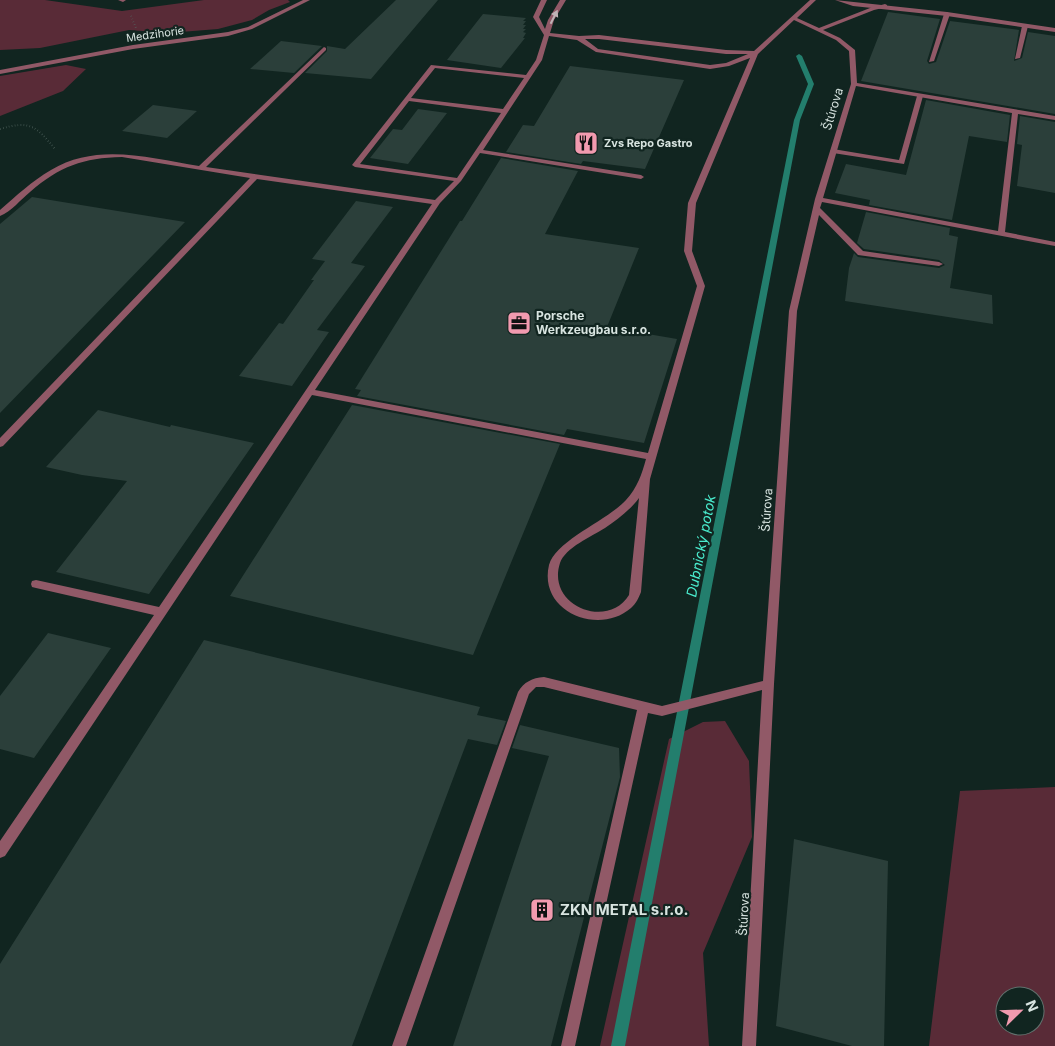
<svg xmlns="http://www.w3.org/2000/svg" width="1055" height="1046" font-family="Inter,sans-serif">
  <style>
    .green { fill: #592b37; fill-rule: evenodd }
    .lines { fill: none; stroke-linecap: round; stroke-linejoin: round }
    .stream { fill: #237e6d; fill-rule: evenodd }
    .building { fill: #2b3f3a }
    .path { stroke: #556762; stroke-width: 2; stroke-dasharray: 0.5 2.5; stroke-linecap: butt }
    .lane { fill: #915967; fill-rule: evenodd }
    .street { fill: #915967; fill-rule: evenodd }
    .oneway { fill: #bfb3b6 }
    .labels { text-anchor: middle; stroke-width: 4.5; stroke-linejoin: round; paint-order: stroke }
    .far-street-label { font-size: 11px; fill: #d8e4e0; stroke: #112520 }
    .far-poi-label { font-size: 11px; font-weight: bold; fill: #d8e4e0; stroke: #112520; text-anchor: start }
    .street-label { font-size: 12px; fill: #d8e4e0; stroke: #112520 }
    .poi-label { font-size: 12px; font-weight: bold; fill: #d8e4e0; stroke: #112520; text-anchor: start }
    .water-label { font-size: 14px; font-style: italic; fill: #4aecce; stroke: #112520 }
    .near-poi-label { font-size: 15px; font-weight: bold; fill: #d8e4e0; stroke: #112520; text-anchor: start }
  </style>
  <rect width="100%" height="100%" fill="#112520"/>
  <path class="green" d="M0 0H45L122 11 204 0H288L290 2 269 10 252 20 218 29 168 33 129 30 40 48 0 50Z
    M66 65 86 69 63 91 0 116V76Z
    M725 721 749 761 752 837 703 953 709 1046H600L669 739 703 722Z
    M1055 787V1046H929L960 791ZM1005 996H1035V1026H1005Z"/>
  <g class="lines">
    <path class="stream" d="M799 54 802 56 814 84 800 120 625 1046H611L794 120 808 84 796 56Z"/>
  </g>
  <path class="building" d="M396 0H438L371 79 305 73 327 51V46L345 49Z
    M888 12 940 19 927 61 929 64 936 62 950 21 1019 30 1014 61 1022 58 1028 32 1055 36V114L861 81Z
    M483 14 526 18 523 21H526L523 25H526L523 29H526L523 32 526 33 523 38H525L501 68 447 60Z
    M281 41 322 46 294 73 250 69Z
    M570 66 684 80 645 169 583 161 581 164 506 152 523 125 534 126Z
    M926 100 1010 115 1007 142 969 136 952 220 869 205 870 200 835 193 846 164 906 175Z
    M153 105 197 111 167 138 122 131Z
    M418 109 447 113 408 164 370 158 393 129 402 130Z
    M1020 116 1055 122V193L1017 186 1022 145 1017 144Z
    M501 158 578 171 545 234 639 248 607 327 677 339 644 443 567 429 564 435 357 396 361 390 355 389 460 221H462Z
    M32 197 185 222 0 413V224Z
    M356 201 393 207 351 263 365 266 317 330 329 332 292 386 239 376 279 323 283 324 314 280H311L325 261 312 259Z
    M866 212 950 228 949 235 958 237 950 288 992 295 993 324 845 301 849 268 854 253 858 257 939 268 945 265 939 260 864 249 857 243Z
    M352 405 560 444 473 655 230 596Z
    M98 410 170 427 171 425 254 443 149 594 56 572 127 481 82 475 46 467Z
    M48 633 111 648 34 758 0 749V696Z
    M204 640 480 707 477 715 506 721 497 745 468 739 352 1046H0V964Z
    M520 725 619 748 620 777 551 1046H453L549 756 512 748Z
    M794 839 888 861 884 1046H852L776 1026Z"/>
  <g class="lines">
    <path class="path" d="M131 16 136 28
      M0 129C30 120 36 126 55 149"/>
    <path class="lane" d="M541 0H547L539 17 545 29 548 20 560 0H566L554 20 550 33 579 36 599 35 726 50 754 51 810 0H816L797 18 819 28 870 8 885 4 887 5V7L874 10 823 30 840 38 855 50 857 83 1055 116V120L1018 114 1005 232 1055 242V246L822 202 820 208 863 251 939 262 943 264 939 266 858 255 819 215 797 311 774 684 756 1046H742L762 690 662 716 648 713 575 1046H561L637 710 544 687H536L529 694 406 1046H392L518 692C524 682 532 678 544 677L662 706 763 681 789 311 815 199 851 84 849 51 836 40 794 20 758 54 696 203 692 251 705 286 650 479 641 592C639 597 636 604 631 608 599 636 538 612 549 565 556 540 607 521 626 500 637 488 642 474 646 459L312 395 5 856 0 858V841L154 615 36 588 32 587 31 584 32 581 36 580 159 607 432 204 257 179 3 446 0 447V438L250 178 122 157C83 158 60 166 30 192 21 199 11 212 0 216V210C16 196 32 181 51 170 97 142 150 158 199 166L324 47 326 48V50L206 167 435 200 454 181 355 167 352 165 431 65 526 75 536 60 544 35 533 17ZM549 36 577 40 596 52 710 69 729 66 750 58 688 203 684 251 697 286 648 453 315 390 440 203 461 181 480 153 641 179 644 177 641 175 483 150 542 60ZM585 39H599L726 54H748L726 63 710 65 598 49ZM435 68 524 78 503 109 411 98ZM856 86 1012 113 998 231 823 198ZM409 101 501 113 457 178 360 164ZM639 498 629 595C608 630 546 606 560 563 565 548 592 536 605 528 617 520 630 510 639 498Z
      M947 12 950 14 934 61 929 62 944 14Z
      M1025 24 1028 26 1020 58 1015 59 1022 26Z"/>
    <path class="street" d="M118 0H126L123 2Z
      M303 0H310L252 29 228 36 133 49 0 74V70L133 45 228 32 248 27Z
      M835 0 947 12 1055 28V32L947 16 853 6Z
      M920 94 923 96 904 164 833 153 830 151 833 149 899 160 917 96Z"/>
  </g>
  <defs><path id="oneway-solid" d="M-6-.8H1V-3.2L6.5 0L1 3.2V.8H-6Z" transform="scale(1.25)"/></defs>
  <use class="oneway" href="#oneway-solid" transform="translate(554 17) rotate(-63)"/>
  <defs>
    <g id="restaurant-square" transform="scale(1.25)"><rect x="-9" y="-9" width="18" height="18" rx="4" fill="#f29aaf" stroke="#112520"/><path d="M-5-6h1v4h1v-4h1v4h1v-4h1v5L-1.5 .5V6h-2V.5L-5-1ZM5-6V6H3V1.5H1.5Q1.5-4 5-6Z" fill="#111"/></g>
    <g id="office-square" transform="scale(1.25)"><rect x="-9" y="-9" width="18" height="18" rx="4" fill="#f29aaf" stroke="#112520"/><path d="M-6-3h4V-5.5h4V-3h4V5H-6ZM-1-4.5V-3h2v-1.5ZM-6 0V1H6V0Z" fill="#111"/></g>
    <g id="building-square" transform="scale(1.25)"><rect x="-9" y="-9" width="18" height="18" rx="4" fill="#f29aaf" stroke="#112520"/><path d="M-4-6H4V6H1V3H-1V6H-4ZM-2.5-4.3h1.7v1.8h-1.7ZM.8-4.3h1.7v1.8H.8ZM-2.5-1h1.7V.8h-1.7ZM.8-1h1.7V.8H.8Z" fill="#111"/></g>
  </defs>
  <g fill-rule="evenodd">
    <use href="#restaurant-square" x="586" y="143"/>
    <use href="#office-square" x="519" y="323"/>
    <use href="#building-square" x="542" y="910"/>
  </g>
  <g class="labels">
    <g class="far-street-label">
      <text transform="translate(155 34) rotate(-8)" y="4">Medzihorie</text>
    </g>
    <g class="far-poi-label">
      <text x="604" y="147">Zvs Repo Gastro</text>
    </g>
    <g class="street-label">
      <text transform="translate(833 109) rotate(-73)" y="4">Štúrova</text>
      <text transform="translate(767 510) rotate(-86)" y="4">Štúrova</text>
      <text transform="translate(744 914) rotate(-87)" y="4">Štúrova</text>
    </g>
    <g class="poi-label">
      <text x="536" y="320">Porsche<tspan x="536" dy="14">Werkzeugbau s.r.o.</tspan></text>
    </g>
    <g class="water-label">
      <text transform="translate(701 546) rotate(-79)" y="5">Dubnický potok</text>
    </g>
    <g class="near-poi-label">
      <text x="560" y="915">ZKN METAL s.r.o.</text>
    </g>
  </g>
  <g transform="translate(1020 1011) rotate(67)"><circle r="24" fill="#112520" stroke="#61716d"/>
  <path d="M0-4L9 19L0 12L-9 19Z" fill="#f29aaf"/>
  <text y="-8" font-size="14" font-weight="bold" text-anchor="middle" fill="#d8e4e0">N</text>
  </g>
</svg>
